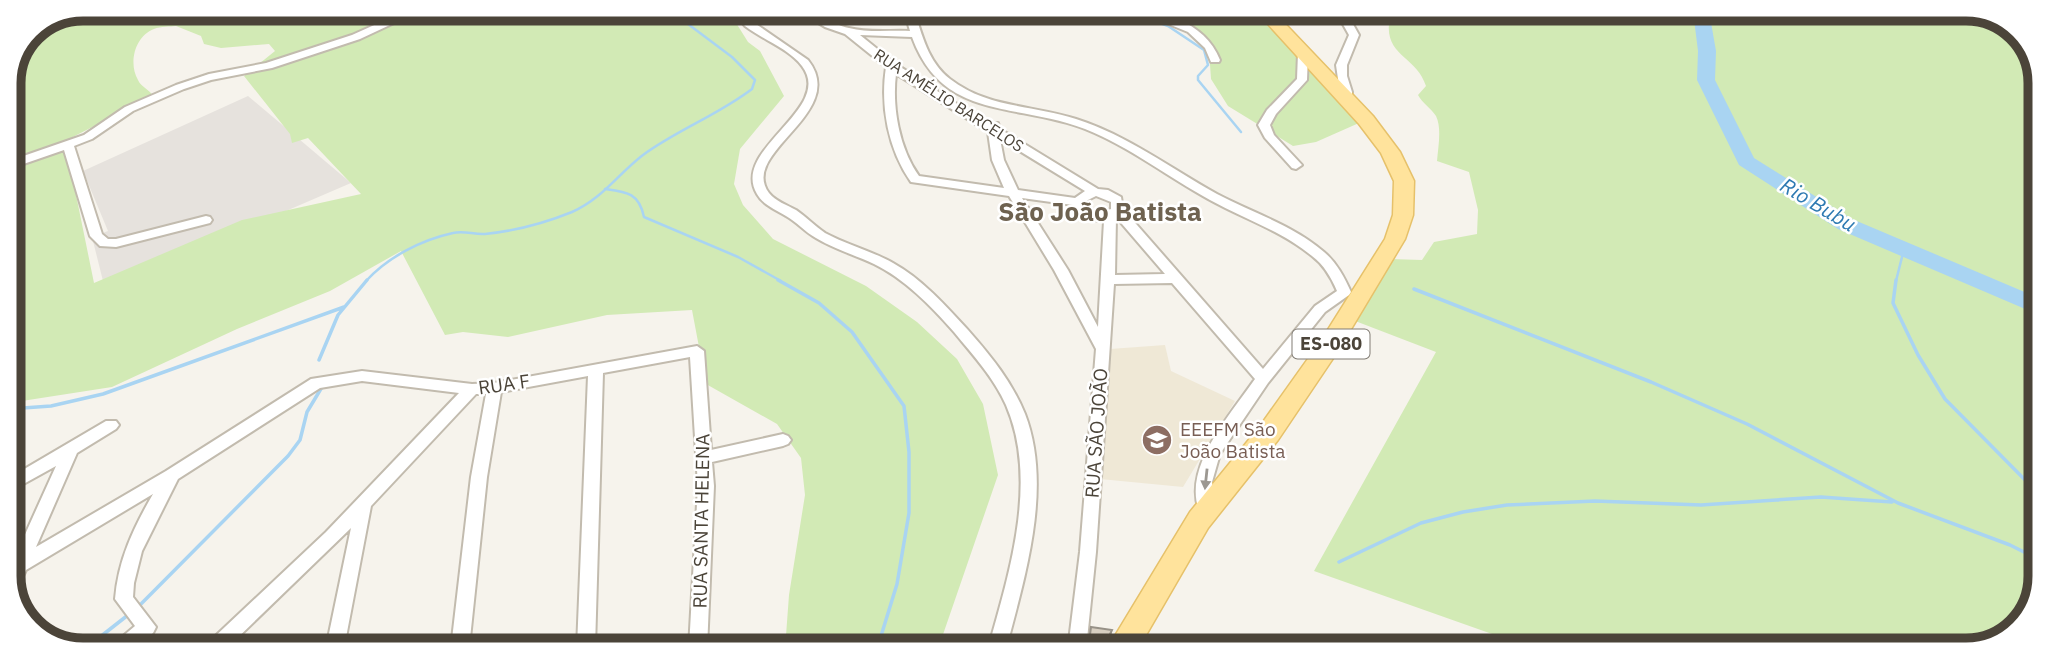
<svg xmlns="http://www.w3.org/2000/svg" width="2049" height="659" font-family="'IBM Plex Sans',sans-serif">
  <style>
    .industrial { fill: #e6e2dd }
    .education { fill: #efe8d6 }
    .green { fill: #d2eab5; fill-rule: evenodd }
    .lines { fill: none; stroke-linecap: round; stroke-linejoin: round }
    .stream-far1 { stroke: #a9d4f2; stroke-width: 2.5 }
    .stream { stroke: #a9d4f2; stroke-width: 3.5 }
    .river { fill: #a9d4f2; fill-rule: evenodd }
    .street-casing { stroke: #c2bbae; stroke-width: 4 }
    .primary-casing { stroke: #e6c16a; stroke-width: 3 }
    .street { fill: #fff; fill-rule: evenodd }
    .primary { fill: #ffe39c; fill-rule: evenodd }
    .shaded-wall { fill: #979187 }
    .building { fill: #d8cfc1; stroke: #979187; stroke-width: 2 }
    .oneway { fill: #9c9892 }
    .labels { text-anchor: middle; stroke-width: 5; stroke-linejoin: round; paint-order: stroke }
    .far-street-label { font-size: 16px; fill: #4b4439; stroke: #fff }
    .shield { fill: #fff; stroke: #817c74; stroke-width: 2 }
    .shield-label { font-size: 18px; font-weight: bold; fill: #4b4439 }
    .street-label { font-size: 19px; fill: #4b4439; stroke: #fff }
    .education-label { font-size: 19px; fill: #785e54; stroke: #fff; text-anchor: start }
    .water-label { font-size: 21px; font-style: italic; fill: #2e7ab2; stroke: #fff }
    .district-label { font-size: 26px; font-weight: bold; fill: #6e6250; stroke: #fff }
    .rim { fill: none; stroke: #4b4439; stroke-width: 9 }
  </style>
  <rect width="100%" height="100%" fill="#f6f3ec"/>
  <path class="industrial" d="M248 96 351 183 105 289 92 237 108 231 83 171Z"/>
  <path class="education" d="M1165 345 1171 371 1235 401 1183 487 1100 479 1110 349Z"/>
  <path class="green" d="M83 9 728 10 748 42 760 51 784 96 740 149 734 184 743 205 773 239 866 286 917 322 957 359 983 404 998 475 938 649H785L789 595 805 495 801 458 777 424 706 384 692 310 607 315 508 337 463 332 445 335 401 251 330 291 237 329 112 387 9 403V82L31 30ZM176 26 201 36 204 44 221 48 269 44 275 51 244 76 290 134 292 143 308 138 361 194 242 220 94 283 65 141 153 96C149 89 141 87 138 80 128 63 135 36 154 29 161 26 170 27 176 26Z
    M1134 10H1257L1359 123 1316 142 1293 146 1228 106 1211 79 1209 50C1185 27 1167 17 1134 10Z
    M1413 11H1986L2022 34 2040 77 2038 596 2011 635 1967 650H1537L1314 571 1436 352 1350 319 1390 259 1422 260 1434 242 1477 234 1478 210 1469 172 1437 161C1438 148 1442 128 1436 116 1431 108 1422 103 1418 95L1426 86C1417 57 1386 56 1389 24Z"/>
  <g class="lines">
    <path class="stream-far1" d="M1135 14 1168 26 1204 50 1208 65 1198 76V80L1241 132
      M605 189C627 192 639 193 644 217L738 257 781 281
      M366 281C388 257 421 240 453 233 464 230 474 235 485 234 514 231 545 223 572 212 602 199 618 174 643 155 677 130 718 115 752 89L755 80 732 57 688 24 689 10
      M1896 281 1904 249"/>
    <path class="stream" d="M778 280 819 303 852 332 904 406 909 452V513L897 584 877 649
      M1896 280 1893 303 1918 355 1945 399 2038 493
      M1414 289 1651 382 1747 424 1898 503 2010 545 2038 559
      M319 360 338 315 367 280
      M9 409 51 406 103 394 344 307
      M1339 562 1421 523 1463 512 1507 505 1595 501 1701 505 1821 497 1892 502
      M137 608 288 456 300 440 307 412 322 387
      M86 648 128 615"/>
    <path class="river" d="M1693 11H1709L1716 51 1715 80 1754 158 1852 219 2039 298V315L1838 229 1739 165 1697 80 1698 51Z"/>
    <g class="street-casing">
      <path id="street" d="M410 9H424L360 39 272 68 211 80 184 89 133 111 92 139 74 146 102 234 108 239H116L206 216 210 217 212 220 210 223 116 247 100 246 90 236 64 150 9 169V161L84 135 125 107 176 85 209 74 266 63 352 35Z
        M737 10H747L748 17 753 22 808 60C850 113 738 152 769 193 775 201 787 205 796 210 806 217 815 226 825 233 847 245 872 251 893 263 922 279 946 306 968 330 991 356 1012 382 1025 414 1053 487 1025 576 1006 649H988C1009 574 1039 481 1006 405 994 378 973 355 954 332 931 306 905 279 874 264 855 255 834 249 816 238 805 232 797 222 786 216 776 210 763 205 757 194 730 149 835 109 802 66 788 48 763 40 745 26L738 18Z
        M797 10C816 9 830 24 849 28 868 33 891 30 910 31L904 10H914C922 35 928 62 950 79 987 108 1033 105 1076 119 1127 135 1170 168 1217 194 1253 213 1293 225 1324 252 1337 263 1344 277 1351 292L1349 295 1325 312 1268 383 1220 454 1212 482 1215 510 1213 515 1207 517 1201 515C1179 470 1231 414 1255 379L1172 283 1114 284 1096 552 1086 649H1068L1080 552 1096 349 1054 270 1009 196 911 182C888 149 880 106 886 67L845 34 825 27ZM860 35 912 37C943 122 1017 102 1085 129 1130 147 1168 177 1210 200 1244 219 1282 231 1312 256 1324 265 1331 277 1337 291L1315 306 1263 369 1123 209 1121 197 1108 190 1098 189 1000 129 998 123H990L957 104 896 64ZM896 74 988 132 992 160 1004 188 919 176C899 148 892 107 896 74ZM1000 139 1085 191 1075 198 1018 190 1004 160ZM1096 196 1111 202V209L1100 213 1087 210 1084 202ZM1022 198 1073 205 1078 215 1091 220 1104 221 1098 327 1068 270ZM1116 217 1165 274 1115 275Z
        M1120 10C1160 10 1204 20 1220 60L1219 62H1211L1205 48 1188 32 1161 21Z
        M1335 10H1345L1359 35 1347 65V76L1352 92 1351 101 1347 102 1341 99 1336 65 1349 35Z
        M1303 50 1308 53 1307 80 1276 114 1270 125 1274 135 1302 165 1296 169 1292 168 1265 138 1258 125 1267 110 1297 79 1298 53Z
        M697 346 704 351 711 450 783 434 788 436 791 440 788 444 783 446 712 462 714 486 707 649 689 648 698 486 690 357 603 373 595 648H577L588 376 501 392 487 477 469 648H451L471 477 486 394H476L371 506 344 648H326L351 528 227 648H206L209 642 326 532 459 393 362 381 320 388 178 479 142 551 134 583 133 597 156 627 153 633 135 648H113L116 642 135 626 115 599C118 560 134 527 153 494L26 570 17 590 13 592 9 582V570L56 466 9 492V478L106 421H116L119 425 116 429 77 453 36 547 166 471 311 379 362 371 472 384 494 383Z"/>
    </g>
    <g class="primary-casing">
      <path id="primary" d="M1255 10H1272L1373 116 1400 152 1414 181 1413 215 1405 239 1338 351 1278 440 1208 528 1138 649H1107L1190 512 1260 426 1322 339 1385 239 1393 215 1394 181 1381 153 1359 124Z"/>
    </g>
    <use href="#street" class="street"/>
    <use href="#primary" class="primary"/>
  </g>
  <path class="shaded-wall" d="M1112 630 1111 638 1106 649H1103Z"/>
  <path class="building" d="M1091 627 1112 630 1103 649H1081L1082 644 1089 642Z"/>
  <defs><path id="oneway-solid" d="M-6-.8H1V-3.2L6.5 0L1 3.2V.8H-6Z" transform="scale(1.75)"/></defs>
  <use class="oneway" href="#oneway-solid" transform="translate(1206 479) rotate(96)"/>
  <defs>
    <g id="school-disc" transform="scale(1.575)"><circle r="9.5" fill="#8d6e63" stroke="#fff"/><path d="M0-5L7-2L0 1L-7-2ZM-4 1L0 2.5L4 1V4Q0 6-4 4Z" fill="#fff"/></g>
  </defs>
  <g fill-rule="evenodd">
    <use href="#school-disc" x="1157" y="440"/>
  </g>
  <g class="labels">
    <g class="far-street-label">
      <text transform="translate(949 100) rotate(33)" y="6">RUA AMÉLIO BARCELOS</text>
    </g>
    <rect class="shield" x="1292.5" y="329.5" width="77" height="29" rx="5"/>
    <g class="shield-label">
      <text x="1331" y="350">ES-080</text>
    </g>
    <g class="street-label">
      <text transform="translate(504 384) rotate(-8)" y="7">RUA F</text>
      <text transform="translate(1096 433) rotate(-86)" y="7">RUA SÃO JOÃO</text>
      <text transform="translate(701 521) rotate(-89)" y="7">RUA SANTA HELENA</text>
    </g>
    <g class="education-label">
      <text x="1180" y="436">EEEFM São<tspan x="1180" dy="22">João Batista</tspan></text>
    </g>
    <g class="water-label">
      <text transform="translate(1818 205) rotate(31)" y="7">Rio Bubu</text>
    </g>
    <g class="district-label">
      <text x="1100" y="221">São João Batista</text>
    </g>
  </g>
  <path d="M0 0H2049V659H0ZM83 21H1966A62 62 0 0 1 2028 83V576A62 62 0 0 1 1966 638H83A62 62 0 0 1 21 576V83A62 62 0 0 1 83 21Z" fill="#fff" fill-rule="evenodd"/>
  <path class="rim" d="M83 21H1966A62 62 0 0 1 2028 83V576A62 62 0 0 1 1966 638H83A62 62 0 0 1 21 576V83A62 62 0 0 1 83 21Z"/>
</svg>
